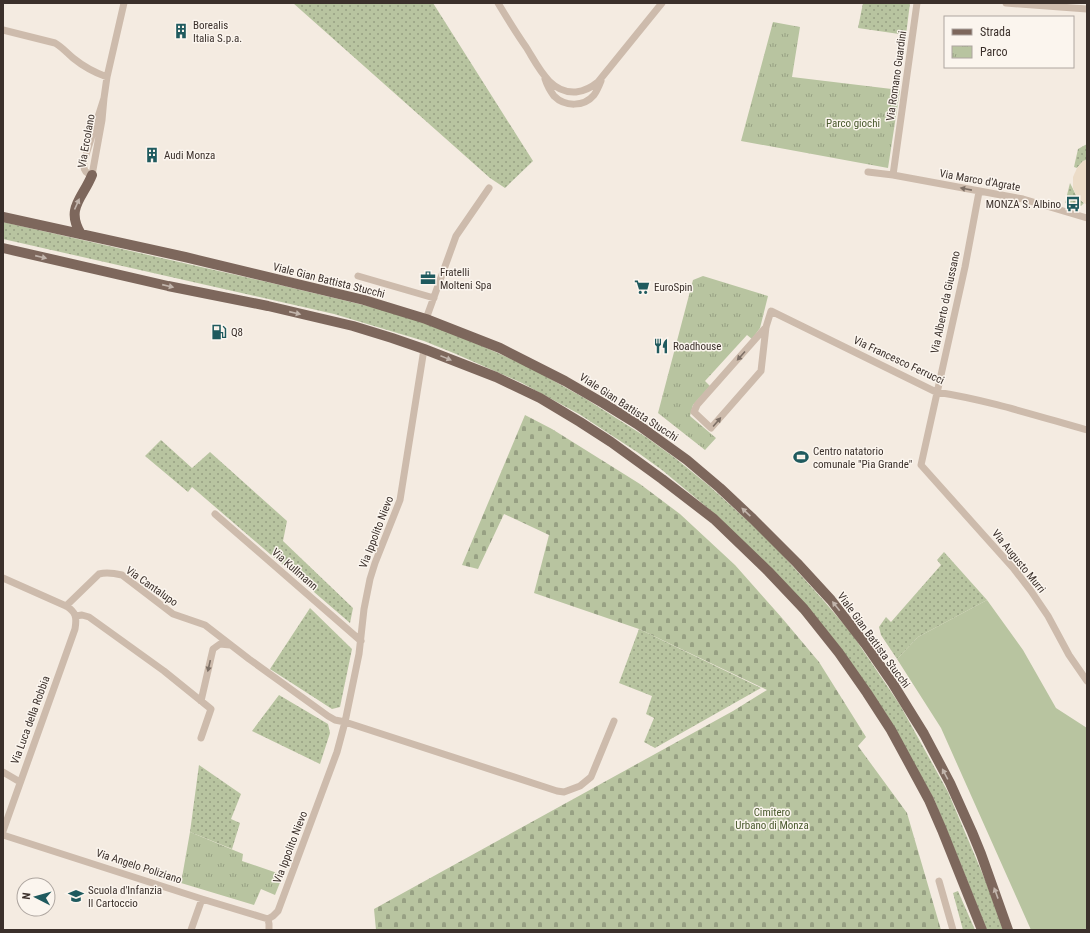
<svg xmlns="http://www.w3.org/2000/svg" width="1090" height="933" font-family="'Roboto Condensed',sans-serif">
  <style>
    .grass { fill: url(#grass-dots) }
    .cemetery { fill: url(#cemetery-stones) }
    .park { fill: url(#park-tufts) }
    .garden { fill: #b8c4a0 }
    .plaza { fill: #ecdcc8 }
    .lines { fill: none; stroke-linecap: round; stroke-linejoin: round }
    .street { stroke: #cdbbac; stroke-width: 7 }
    .primary { stroke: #7d675c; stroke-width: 10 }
    .oneway { fill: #7d6f65 }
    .oneway2 { fill: #c2b5ac }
    .labels { text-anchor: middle; stroke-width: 3; stroke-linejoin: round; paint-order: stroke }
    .poi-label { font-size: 11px; fill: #3b302b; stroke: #fbf5ee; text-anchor: start }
    .street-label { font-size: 11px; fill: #3b302b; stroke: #fbf5ee }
    .park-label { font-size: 11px; fill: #4a5a2e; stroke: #fbf5ee }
  </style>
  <defs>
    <pattern id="grass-dots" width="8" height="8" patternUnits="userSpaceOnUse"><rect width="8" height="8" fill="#b8c4a0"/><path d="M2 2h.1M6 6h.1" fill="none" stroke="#97a083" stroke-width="1.8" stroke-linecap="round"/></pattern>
    <pattern id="cemetery-stones" width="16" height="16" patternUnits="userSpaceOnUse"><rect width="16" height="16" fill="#b8c4a0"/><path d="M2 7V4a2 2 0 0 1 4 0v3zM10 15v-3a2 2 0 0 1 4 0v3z" fill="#97a083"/></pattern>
    <pattern id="park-tufts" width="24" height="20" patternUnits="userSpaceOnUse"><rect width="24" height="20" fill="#b8c4a0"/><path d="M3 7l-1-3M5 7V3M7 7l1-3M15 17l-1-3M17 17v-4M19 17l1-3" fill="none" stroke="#97a083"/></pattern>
  </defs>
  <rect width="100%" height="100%" fill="#f4ebe1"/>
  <path class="grass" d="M293 3H433L533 161 505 188 490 178Z
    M863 3H910L906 35 858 28Z
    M1087 144V160L1083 161 1077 168 1074 167 1078 149Z
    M1070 183 1077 197 1084 203 1081 206 1065 203Z
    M3 222 263 281 376 308 431 325 473 342 529 367 586 399 646 437 675 458 707 484 770 541 824 601 852 634 900 705 948 792 986 882 1003 930H987L959 860 934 799 885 712 721 519 662 470 637 452 579 414 522 383 456 354 424 341 334 314 3 239Z
    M161 440 192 468 210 452 287 521 283 541 353 608 350 623 192 487 188 492 145 456Z
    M944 552 987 600 918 637 897 659 881 635 879 627 886 617 891 622 941 565 937 560Z
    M310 608 352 649 340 707 332 709 270 669Z
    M639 629 761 688 655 748 644 742 654 718 646 714 652 696 619 683Z
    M279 695 328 724 330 733 320 764 252 731Z
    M199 765 241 794 231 819 240 823 232 849 190 832Z
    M958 891 975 930H963L953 893Z"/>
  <path class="cemetery" d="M525 415 552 429 640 484 680 514 735 565 782 618 819 662 866 737 858 746 907 813 941 930H376L374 909 733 711 767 690 639 629 534 593 549 535 504 514 478 569 462 565Z"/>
  <path class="park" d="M773 22 800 27 792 77 900 90 888 168 741 141Z
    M703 276 768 296 760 328 752 339 747 335 705 381 710 386 693 405 690 416 716 438 705 450 658 413 693 280Z
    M190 832 243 854 242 861 283 875 275 895 261 889 254 905 181 883Z"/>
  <path class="garden" d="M987 600 1023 650 1056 708 1087 728V930H1031L941 728 897 659 918 637Z"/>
  <path class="plaza" d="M1087 160V205L1084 203 1077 197 1073 188V177L1077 168 1083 161Z"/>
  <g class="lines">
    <path class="street" d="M498 3C507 18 516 33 526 47 538 66 550 94 576 92 584 91 592 87 598 82L662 3
      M1006 3 1087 9
      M3 30 55 43C62 47 67 53 73 58 84 67 93 72 107 77
      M545 79C547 85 550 91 554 96 565 107 584 107 594 95 597 91 599 86 601 81
      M104 98 102 120 92 175C84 173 83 168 84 161Z
      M104 98 107 77 124 3
      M868 172 893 175 1023 199 1087 218
      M893 175 917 3
      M979 192 965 267 921 465 1014 569 1031 591 1048 616 1069 655 1087 681
      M358 276 434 298
      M426 319 456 236 489 188
      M766 327 697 405 694 412 711 428 761 371 766 327 771 311 936 392C988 400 1037 416 1087 430
      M215 514 361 641
      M3 578 66 606C76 612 77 617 75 629L3 831
      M66 606 99 574C107 572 113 573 122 575L173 614 205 625 249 659 328 716 335 720 345 722 557 791 564 792 580 786 591 777 614 721
      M76 616 82 615 89 617 164 671 211 709 201 738
      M201 701 213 649 220 644 230 645
      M3 772 20 782
      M3 835 202 899 268 919
      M939 881 953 930
      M268 919 273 916 278 911 337 752 345 722 359 654 364 609 370 579 375 563 400 500 424 349
      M268 919 269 924V930
      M191 930 202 899"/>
    <path class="primary" d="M3 217 185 257 364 300 426 319 500 348 565 381 603 403 637 424 687 460 720 488 753 519 797 563 831 600 866 645 893 684 924 734 950 783 972 832 981 854 1008 930
      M81 234C65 208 83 198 92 175
      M3 248 168 286 268 306 353 326 392 338 424 349 496 377 540 398 580 422 611 442 662 479 714 519 768 571 804 609 839 653 867 693 891 730 929 800 942 830 982 930"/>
  </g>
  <defs><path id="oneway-solid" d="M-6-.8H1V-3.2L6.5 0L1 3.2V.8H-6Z"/></defs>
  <g class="oneway">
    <use href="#oneway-solid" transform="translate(966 189) rotate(-169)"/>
    <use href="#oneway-solid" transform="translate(741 356) rotate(132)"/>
    <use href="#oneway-solid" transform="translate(717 422) rotate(-49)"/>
    <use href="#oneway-solid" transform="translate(209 666) rotate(103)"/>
  </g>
  <g class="oneway2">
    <use href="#oneway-solid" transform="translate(77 204) rotate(-66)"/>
    <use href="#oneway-solid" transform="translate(41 257) rotate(13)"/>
    <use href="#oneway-solid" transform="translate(168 286) rotate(13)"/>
    <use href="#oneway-solid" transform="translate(295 313) rotate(13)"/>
    <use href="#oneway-solid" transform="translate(446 358) rotate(22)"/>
    <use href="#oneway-solid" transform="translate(746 512) rotate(-137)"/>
    <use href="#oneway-solid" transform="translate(836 606) rotate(-128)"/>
    <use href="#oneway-solid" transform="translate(945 774) rotate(-118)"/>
    <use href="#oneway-solid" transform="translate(996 893) rotate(-110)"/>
  </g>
  <defs>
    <g id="building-bare" transform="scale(1.2)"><path d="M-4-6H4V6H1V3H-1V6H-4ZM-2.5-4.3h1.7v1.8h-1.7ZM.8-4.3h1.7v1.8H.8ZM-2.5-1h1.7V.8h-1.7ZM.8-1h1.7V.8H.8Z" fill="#1f5a5e" stroke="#fbf5ee" stroke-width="2.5" paint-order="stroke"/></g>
    <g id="bus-bare" transform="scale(1.2)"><path d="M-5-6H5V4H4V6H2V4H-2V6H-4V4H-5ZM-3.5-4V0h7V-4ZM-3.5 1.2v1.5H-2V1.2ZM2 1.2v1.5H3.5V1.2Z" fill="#1f5a5e" stroke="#fbf5ee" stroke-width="2.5" paint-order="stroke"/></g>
    <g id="office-bare" transform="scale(1.2)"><path d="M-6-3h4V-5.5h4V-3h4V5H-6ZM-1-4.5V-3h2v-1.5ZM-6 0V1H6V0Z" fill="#1f5a5e" stroke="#fbf5ee" stroke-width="2.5" paint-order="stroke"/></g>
    <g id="supermarket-bare" transform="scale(1.2)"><path d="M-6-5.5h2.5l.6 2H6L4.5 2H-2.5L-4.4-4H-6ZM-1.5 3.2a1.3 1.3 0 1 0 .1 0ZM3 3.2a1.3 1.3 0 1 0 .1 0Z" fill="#1f5a5e" stroke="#fbf5ee" stroke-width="2.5" paint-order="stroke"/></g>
    <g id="fuel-bare" transform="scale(1.2)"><path d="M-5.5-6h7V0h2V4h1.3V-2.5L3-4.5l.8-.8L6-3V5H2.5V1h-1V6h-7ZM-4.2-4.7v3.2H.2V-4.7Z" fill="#1f5a5e" stroke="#fbf5ee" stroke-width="2.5" paint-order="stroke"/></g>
    <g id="restaurant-bare" transform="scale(1.2)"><path d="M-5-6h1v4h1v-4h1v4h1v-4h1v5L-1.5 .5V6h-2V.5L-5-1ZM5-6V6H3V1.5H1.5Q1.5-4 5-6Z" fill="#1f5a5e" stroke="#fbf5ee" stroke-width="2.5" paint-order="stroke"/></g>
    <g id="stadium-bare" transform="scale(1.2)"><path d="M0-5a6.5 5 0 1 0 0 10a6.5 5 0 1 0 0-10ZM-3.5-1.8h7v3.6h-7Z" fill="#1f5a5e" stroke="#fbf5ee" stroke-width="2.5" paint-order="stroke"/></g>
    <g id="school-bare" transform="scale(1.2)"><path d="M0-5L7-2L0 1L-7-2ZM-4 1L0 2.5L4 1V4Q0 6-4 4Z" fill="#1f5a5e" stroke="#fbf5ee" stroke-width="2.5" paint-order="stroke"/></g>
  </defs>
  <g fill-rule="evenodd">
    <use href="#building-bare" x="181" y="31"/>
    <use href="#building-bare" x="152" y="155"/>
    <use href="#bus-bare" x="1073" y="204"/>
    <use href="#office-bare" x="428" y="278"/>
    <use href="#supermarket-bare" x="642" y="287"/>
    <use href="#fuel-bare" x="219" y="332"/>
    <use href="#restaurant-bare" x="661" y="346"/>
    <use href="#stadium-bare" x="801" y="457"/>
    <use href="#school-bare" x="76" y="896"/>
  </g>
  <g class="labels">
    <g class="poi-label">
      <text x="193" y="29">Borealis<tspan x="193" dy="13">Italia S.p.a.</tspan></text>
      <text x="164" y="159">Audi Monza</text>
      <text x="1061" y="208" text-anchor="end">MONZA S. Albino</text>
      <text x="440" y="276">Fratelli<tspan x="440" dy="13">Molteni Spa</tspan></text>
      <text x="654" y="291">EuroSpin</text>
      <text x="231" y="336">Q8</text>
      <text x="673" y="350">Roadhouse</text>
      <text x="813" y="455">Centro natatorio<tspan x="813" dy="13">comunale "Pia Grande"</tspan></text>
      <text x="88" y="894">Scuola d'Infanzia<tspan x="88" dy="13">Il Cartoccio</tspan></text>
    </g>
    <g class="street-label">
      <text transform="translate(896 76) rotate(-82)" y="4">Via Romano Guardini</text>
      <text transform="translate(86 141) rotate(-80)" y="4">Via Ercolano</text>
      <text transform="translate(980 180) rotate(10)" y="4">Via Marco d'Agrate</text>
      <text transform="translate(329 280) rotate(14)" y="4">Viale Gian Battista Stucchi</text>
      <text transform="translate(945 302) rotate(-78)" y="4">Via Alberto da Giussano</text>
      <text transform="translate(899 360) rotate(25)" y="4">Via Francesco Ferrucci</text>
      <text transform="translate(629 407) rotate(33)" y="4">Viale Gian Battista Stucchi</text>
      <text transform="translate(376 532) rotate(-69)" y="4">Via Ippolito Nievo</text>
      <text transform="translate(1019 561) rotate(51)" y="4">Via Augusto Murri</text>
      <text transform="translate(295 569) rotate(41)" y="4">Via Kullmann</text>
      <text transform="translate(152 586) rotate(35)" y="4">Via Cantalupo</text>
      <text transform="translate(874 640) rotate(54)" y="4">Viale Gian Battista Stucchi</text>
      <text transform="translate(30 720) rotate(-70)" y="4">Via Luca della Robbia</text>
      <text transform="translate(290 847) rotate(-69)" y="4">Via Ippolito Nievo</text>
      <text transform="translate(139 866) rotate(18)" y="4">Via Angelo Poliziano</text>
    </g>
    <g class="park-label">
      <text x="853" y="127">Parco giochi</text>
      <text x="772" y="816">Cimitero<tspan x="772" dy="13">Urbano di Monza</tspan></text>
    </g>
  </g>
  <rect width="1090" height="933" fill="none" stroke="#3b302b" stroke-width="8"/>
  <rect x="944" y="16" width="130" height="52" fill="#fbf5ee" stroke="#aea6a0"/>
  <rect x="952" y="29" width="20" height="6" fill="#7d675c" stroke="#aea6a0"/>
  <text x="980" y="36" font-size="12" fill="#3b302b">Strada</text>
  <rect x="952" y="46" width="20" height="12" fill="url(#park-tufts)" stroke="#aea6a0"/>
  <text x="980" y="56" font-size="12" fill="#3b302b">Parco</text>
  <g transform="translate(36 897) rotate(276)"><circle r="19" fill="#fbf5ee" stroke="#aea6a0"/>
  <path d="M0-3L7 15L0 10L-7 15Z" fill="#1f5a5e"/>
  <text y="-6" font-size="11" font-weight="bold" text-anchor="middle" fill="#3b302b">N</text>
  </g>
</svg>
